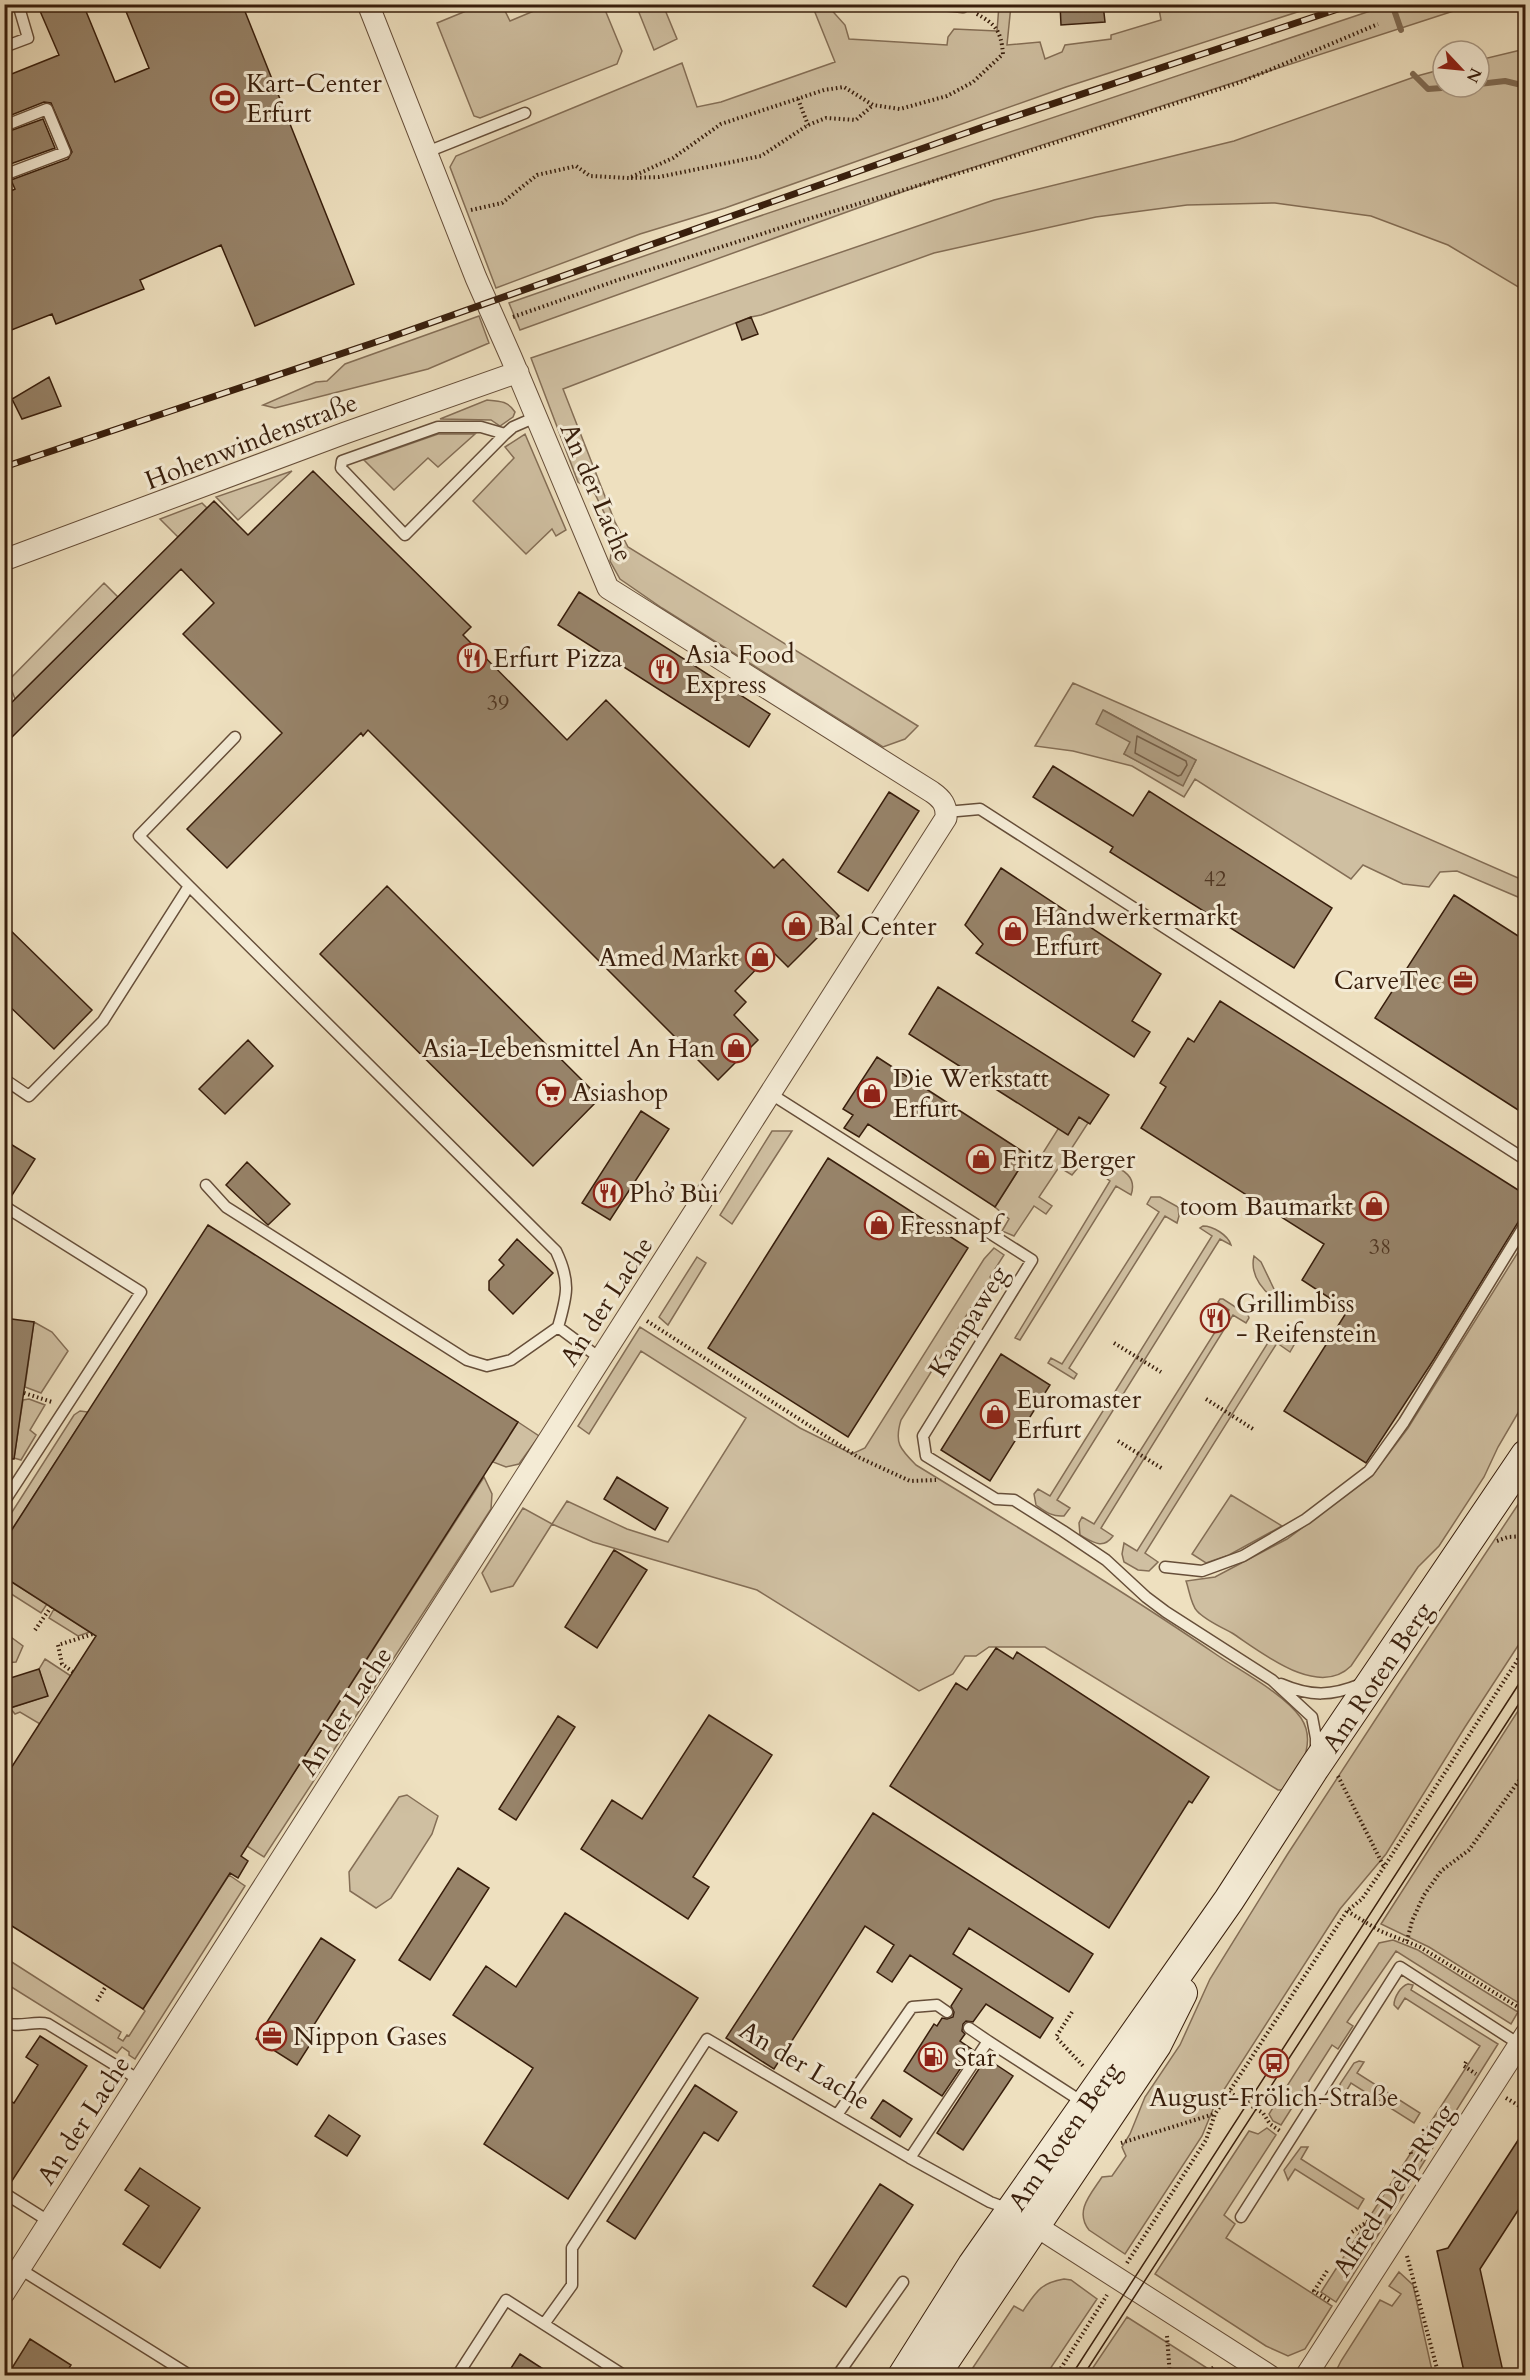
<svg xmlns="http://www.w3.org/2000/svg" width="1530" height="2380" font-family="Cardo,serif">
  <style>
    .green { fill: #cfbfa1; stroke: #846e56; stroke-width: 1.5; fill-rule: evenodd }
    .water { fill: #b09e82; stroke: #806b53; stroke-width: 1.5 }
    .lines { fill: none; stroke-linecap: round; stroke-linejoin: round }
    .shore { stroke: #745e47; stroke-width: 1.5 }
    .stream { stroke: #806b53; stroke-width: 6 }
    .building { fill: #978369; stroke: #381e0c; stroke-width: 1.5 }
    .lane-casing { stroke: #664e39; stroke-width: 13 }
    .street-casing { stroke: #664e39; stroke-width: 23 }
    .secondary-casing { stroke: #381e0c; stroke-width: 32 }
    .path { stroke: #381e0c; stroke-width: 4; stroke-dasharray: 1.5 3; stroke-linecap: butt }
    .lane { stroke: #f4ebd5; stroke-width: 10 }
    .street { stroke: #f4ebd5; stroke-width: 21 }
    .secondary { stroke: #f4ebd5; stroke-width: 30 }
    .tram { stroke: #381e0c; stroke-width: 1.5 }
    .rail-casing { stroke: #381e0c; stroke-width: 7 }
    .rail { stroke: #f4ebd5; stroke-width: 4.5; stroke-dasharray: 14; stroke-linecap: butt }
    .labels { text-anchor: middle; stroke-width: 6; stroke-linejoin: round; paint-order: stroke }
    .number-label { font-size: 22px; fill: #503723 }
    .poi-label { font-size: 26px; fill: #381e0c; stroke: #f4ebd5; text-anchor: start }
    .street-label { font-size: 26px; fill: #381e0c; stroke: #f4ebd5 }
  </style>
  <rect width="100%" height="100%" fill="#eee0bf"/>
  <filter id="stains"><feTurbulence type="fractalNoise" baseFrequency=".00333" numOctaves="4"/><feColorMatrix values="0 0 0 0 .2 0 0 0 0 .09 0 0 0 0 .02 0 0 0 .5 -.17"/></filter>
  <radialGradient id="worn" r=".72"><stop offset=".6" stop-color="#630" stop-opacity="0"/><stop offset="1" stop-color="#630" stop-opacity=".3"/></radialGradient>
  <path class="green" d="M483 4 502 5 510 21 548 5H603L622 51 617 64 480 118 474 116 437 23Z
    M636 5H663L677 39 654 50Z
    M812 5H827L845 25 849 39 947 45 948 37 954 29 997 31 999 5H1011L1007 45 1040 42 1045 59 1062 52 1065 45 1111 39V35L1161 20 1159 9 1173 5H1319L1066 87 725 208 640 234 496 288 450 167 456 156 682 63 697 107 721 102 835 62Z
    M1388 5H1472L941 178 520 330 509 303 736 224Z
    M1525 49V291L1448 245 1371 216 1275 203 1187 205 1096 217 934 253 761 315 751 317 563 389 615 522 628 547 918 726 905 739 883 747 662 608 620 579 610 561 614 533 595 494 578 482 531 358 994 200 1234 141 1417 76 1443 69V87H1479V60Z
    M479 316 489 343 428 369 275 408 263 405 316 382 327 381 345 364Z
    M487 400C500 401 508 401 515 412L513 417 500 426 491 420 440 419Z
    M438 434H475L438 467 428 458 394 490 364 460Z
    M525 434 566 530 556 536 552 529 526 554 473 501 514 458 505 447Z
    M292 471 238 520 216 497Z
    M202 503 207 508 178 537 160 519Z
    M104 583 118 597 15 699 8 681Z
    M1073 683 1525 881V900L1457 871 1440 872 1429 887 1403 884 1363 865 1351 879 1195 779 1184 797 1132 766 1073 751 1035 746ZM1103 710 1196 760 1183 785 1124 754 1131 742Z
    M1079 1117 1088 1123 1064 1160 1077 1169 1072 1175 1059 1167 1039 1197 1052 1206 1046 1214 1034 1206 1014 1236 1002 1231 1009 1219 995 1207 1028 1155 1038 1161 1058 1129Z
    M772 1131H792L732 1224 720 1215Z
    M1107 1167C1124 1167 1137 1178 1131 1195L1116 1186 1020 1340 1015 1338 1110 1181 1099 1173Z
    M1151 1197H1160L1178 1207 1179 1216 1177 1223 1165 1216 1069 1368 1077 1374 1074 1379 1048 1363 1051 1358 1062 1364 1159 1212 1147 1204Z
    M1203 1226C1213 1226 1228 1235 1231 1245L1220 1239 1057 1500 1070 1508 1064 1516C1052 1517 1046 1512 1036 1505L1034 1494 1038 1489 1050 1496 1212 1236 1200 1228Z
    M1525 1241V1401L1498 1447 1484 1477 1439 1546 1418 1567 1351 1666C1318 1699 1261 1652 1232 1633 1221 1627 1205 1620 1197 1611 1191 1605 1189 1589 1186 1581L1215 1577 1287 1539 1372 1476 1408 1428Z
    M994 1248 1004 1255 990 1277 1003 1286 999 1292 986 1284 901 1420C894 1443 900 1449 916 1465 1017 1527 1119 1588 1217 1655 1242 1672 1283 1693 1301 1718 1317 1742 1300 1768 1289 1790H1278L1045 1647H989L976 1656H965L953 1674 919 1691 757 1590 593 1542 552 1524 513 1586 491 1592 482 1573 523 1508 552 1524 567 1501 627 1529 668 1542 746 1418 641 1351 589 1434 578 1426 640 1327 800 1428 852 1454 865 1448 984 1259Z
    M1254 1256 1261 1262 1274 1289 1286 1299 1282 1305C1266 1294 1249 1277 1254 1256Z
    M697 1257 706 1263 668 1325 659 1317Z
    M1220 1299H1223L1248 1315 1249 1318 1246 1323 1233 1315 1101 1528 1113 1536C1103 1550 1093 1542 1080 1535L1079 1523 1082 1517 1094 1524 1229 1310 1218 1302Z
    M34 1322 52 1332 68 1351 41 1393 25 1387Z
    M1263 1325 1294 1345 1290 1352 1277 1343 1145 1553 1158 1562 1149 1571 1138 1570 1124 1562 1122 1554 1124 1543 1137 1551 1271 1338 1258 1329Z
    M29 1399 45 1405 30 1430 36 1435 21 1460 14 1458 23 1400Z
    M80 1411 88 1412 9 1534 5 1530V1523L74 1415Z
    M518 1422 539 1436 519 1464 506 1467 493 1462Z
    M484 1477 492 1494 491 1509 264 1857 247 1846Z
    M1525 1494V1635L1465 1727 1386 1854 1340 1909 1216 2102 1202 2136 1125 2254 1089 2230C1074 2211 1091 2194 1102 2177L1112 2176 1126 2156 1122 2147 1130 2134 1145 2097 1180 2045 1210 1979 1287 1855 1398 1685Z
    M1231 1495 1282 1526 1229 1555 1206 1563 1192 1554Z
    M4 1577 47 1604 41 1613 5 1590Z
    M54 1609 90 1632 78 1636 49 1618Z
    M4 1632 23 1646 16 1662 5 1663Z
    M45 1659 71 1676 40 1724 20 1712 15 1714 10 1708 47 1696 39 1669Z
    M1525 1700 1526 1998 1517 2002 1429 1947 1381 1924Z
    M407 1795 438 1816 432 1834 391 1898 376 1908 350 1891 349 1872 399 1797Z
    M229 1875 245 1886 135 2059 129 2055V2052L122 2047 117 2053 5 1983 4 1957 121 2032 118 2038 123 2041 127 2035 129 2036 145 2011 143 2009Z
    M1393 1940 1418 1950 1518 2012 1511 2024 1396 1951 1347 2022 1353 2026 1338 2049 1332 2045 1281 2125 1273 2121 1269 2114 1379 1943Z
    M1408 1984 1413 1985 1411 1990 1498 2044 1336 2302 1321 2292 1480 2046 1405 1998 1398 2009 1394 2005C1394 1997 1401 1986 1408 1984Z
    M1359 2061 1364 2062 1357 2073 1420 2113 1414 2123 1351 2083 1344 2095 1340 2084 1354 2063Z
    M1267 2128 1276 2135 1224 2215 1235 2224 1226 2238 1332 2306 1305 2349 1288 2356 1266 2346 1155 2274 1249 2131 1258 2134Z
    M1301 2147H1308L1301 2159 1364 2199 1358 2209 1295 2169 1288 2180 1284 2170Z
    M1399 2272 1413 2285 1433 2375H1334L1341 2361 1380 2300 1392 2306 1401 2294 1389 2286Z
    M1064 2279 1071 2280 1097 2299 1046 2375H968L1014 2306 1023 2311C1036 2292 1040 2283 1064 2279Z
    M1127 2317 1218 2375H1088Z"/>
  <path class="water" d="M1103 710 1196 760 1183 786 1124 754 1130 742 1096 724Z"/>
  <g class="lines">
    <path class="shore" d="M1137 736 1186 761 1187 765 1181 775 1178 776 1135 753Z"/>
    <path class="stream" d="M1392 4 1401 30
      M1413 74 1428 89 1455 87
      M1479 84 1505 81 1526 86"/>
  </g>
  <path class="building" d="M37 4H83L115 82 149 68 123 4H242L354 284 255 326 221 245 140 280 144 289 56 324 52 314 4 333V194L15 189 11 180 68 159 72 152 51 103 44 102 4 118V77L59 55Z
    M1060 4H1103L1105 22 1061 25Z
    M43 119 55 148 5 166 4 133Z
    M751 317 758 334 742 340 736 323Z
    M49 377 61 406 22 419 12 399Z
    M313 471 471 627 463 635 567 740 606 700 774 868 783 859 839 916 788 967 773 952 735 991 746 1002 734 1015 758 1040 718 1080 368 730 363 736 361 733 227 868 187 829 282 733 183 634 214 603 181 569 4 745V710L214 501 248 535Z
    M579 592 770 714 749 747 558 625Z
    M1053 766 1133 816 1149 791 1332 908 1294 968 1110 852 1113 847 1033 797Z
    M889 792 919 811 868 891 838 872Z
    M1001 868 1161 974 1132 1021 1150 1032 1134 1057 976 953 983 944 965 925Z
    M387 886 600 1098 533 1166 320 954Z
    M1454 895 1526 941V1115L1375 1018Z
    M4 924 92 1010 54 1049 4 1001Z
    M938 987 1109 1095 1090 1124 1079 1117 1068 1135 909 1034Z
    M1220 1001 1526 1195V1216L1520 1219 1434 1359 1366 1463 1284 1411 1348 1310 1302 1280 1324 1244 1141 1128 1166 1087 1160 1083 1188 1038 1194 1042Z
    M248 1040 273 1066 225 1114 199 1089Z
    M877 1057 1028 1155 995 1207 868 1124 859 1137 844 1128 853 1115 843 1109Z
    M641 1111 669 1129 610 1220 582 1203Z
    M4 1140 35 1159 9 1200 4 1199Z
    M828 1158 968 1248 848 1437 708 1348Z
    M247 1162 290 1204 268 1225 226 1185Z
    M208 1225 518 1422 241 1856 248 1861 238 1878 230 1873 143 2009 4 1921V1779L96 1636 4 1577V1542Z
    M517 1239 553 1273 513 1314 489 1290V1281L504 1265 499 1260Z
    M4 1318 34 1322 14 1459H4Z
    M1001 1354 1050 1385 990 1481 941 1450Z
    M617 1477 668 1508 655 1530 604 1499Z
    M614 1550 647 1570 597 1648 565 1627Z
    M996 1648 1013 1659 1017 1652 1209 1777 1192 1803 1189 1801 1109 1928 890 1786 956 1683 967 1690Z
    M39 1669 48 1696 10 1708 4 1692V1680Z
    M709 1715 772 1755 693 1877 709 1887 688 1919 581 1849 612 1800 642 1819Z
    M558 1716 575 1727 516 1820 499 1809Z
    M873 1813 1093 1954 1069 1992 969 1928 953 1954 1053 2018 1040 2038 986 2004 973 2022 966 2021 963 2024 962 2031 965 2034 960 2041 973 2050 942 2096 904 2071 934 2024 937 2026 942 2018 947 2019 953 2017 954 2012 951 2006 962 1989 910 1955 892 1982 877 1972 894 1945 865 1926 774 2069 726 2038Z
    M458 1868 489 1888 430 1980 399 1960Z
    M565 1913 698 1998 568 2199 484 2144 533 2068 453 2015 486 1966 516 1987Z
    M321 1938 355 1960 305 2039 311 2043 297 2065 256 2039Z
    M40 2036 87 2066 8 2187 4 2186V2098L14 2103 38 2065 26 2057Z
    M986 2058 1013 2076 963 2150 937 2133Z
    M695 2085 737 2112 718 2141 704 2132 635 2239 607 2221Z
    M883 2100 912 2119 900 2137 871 2118Z
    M329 2115 360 2136 347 2156 315 2136Z
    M1526 2128V2198L1480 2269 1504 2376H1465L1437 2251 1448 2248Z
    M140 2168 200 2208 160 2268 123 2244 149 2206 125 2190Z
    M880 2184 913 2205 846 2307 813 2286Z
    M30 2339 71 2365 64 2376H7Z
    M520 2354 554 2376H506Z"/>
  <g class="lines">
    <g class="lane-casing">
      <path id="lane" d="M932 4 963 7 964 4
        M4 47 28 38 18 4
        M4 126 47 109 65 152 4 175
        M427 152 525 113
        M505 434 481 427H438L342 461 341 468 405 535 505 434 513 427 536 417
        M946 812 980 809 1526 1160
        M189 886 139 836 235 737
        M4 1079 29 1096 103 1021 189 886 556 1251C571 1282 567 1296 558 1327L601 1359
        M771 1094 1032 1260 923 1436 926 1456 996 1499 1014 1500 1063 1531 1106 1560 1146 1597 1166 1612 1272 1680 1312 1717 1316 1738V1751
        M206 1185 226 1207 467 1360 487 1366 511 1360 558 1327
        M4 1206 141 1292 4 1502
        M1165 1567 1202 1571 1243 1556 1306 1519 1369 1471 1404 1422 1526 1223
        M1281 1684C1311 1697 1332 1696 1361 1684
        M4 2022C16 2029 35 2020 48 2024L141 2081
        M969 2028 988 2041
        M837 2115 912 2007 937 2005 947 2012
        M910 2158 988 2041 1084 2103
        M4 2193 50 2222
        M1241 2217 1400 1967 1519 2044
        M20 2269 191 2376
        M544 2324 572 2285V2248L707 2039 910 2158 990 2202 1009 2209
        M457 2376 506 2300 625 2376
        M837 2376 903 2282"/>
    </g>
    <g class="street-casing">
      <path id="street" d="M4 560 345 433 518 372
        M1025 2219 1270 2376
        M4 2293 946 818C947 805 942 799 932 792L608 588 511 357 476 278 368 4
        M1306 2376 1526 2034"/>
    </g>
    <g class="secondary-casing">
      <path id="secondary" d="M903 2376 973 2265 1229 1900 1314 1768 1526 1455
        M934 2376 1156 2045 1182 1993"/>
    </g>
    <path class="path" d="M798 99 808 125
      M631 178 659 177 761 156 808 125 826 118 856 120 873 105
      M471 210 502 203 537 175 576 166 590 176 629 178 673 158 721 124 824 90 844 87 873 105 900 109 947 96 973 82 1003 54C1001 31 996 24 975 13
      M513 317 615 281 805 220 999 161 1241 82 1378 24
      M647 1321 858 1457 910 1481 936 1480
      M1114 1343 1161 1372
      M24 1393 52 1402
      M1206 1399 1253 1429
      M1118 1441 1163 1469
      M1497 1541 1508 1537 1526 1536
      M35 1630 51 1607
      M73 1672 62 1664 58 1645 93 1634
      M1338 1776 1384 1867
      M1347 1911 1380 1931 1420 1947 1526 2012
      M1407 1941 1412 1921 1424 1895 1441 1871 1469 1850 1526 1771
      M97 2001 106 1986
      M1072 2012 1056 2037 1084 2067
      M1466 2062 1464 2066 1476 2074
      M1229 2092 1263 2113 1270 2124 1280 2131
      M1506 2098 1526 2110
      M1121 2143 1214 2114
      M1410 2148 1411 2154 1422 2160
      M1352 2232 1367 2222 1378 2229
      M1407 2256 1439 2376
      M1127 2263 1206 2140 1215 2114 1229 2092 1347 1911 1362 1899 1384 1867 1526 1647
      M1327 2271 1314 2291 1331 2302
      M1167 2336 1170 2376
      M1056 2376 1107 2295
      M1201 2376 1216 2366"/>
    <use href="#lane" class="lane"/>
    <use href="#street" class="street"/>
    <use href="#secondary" class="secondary"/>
    <path class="tram" d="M1071 2376 1526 1673
      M1083 2376 1526 1693"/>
    <g class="rail-casing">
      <path id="rail" d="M4 467 388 338 983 127 1353 4"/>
    </g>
    <use href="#rail" class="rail"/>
  </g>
  <defs>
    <g id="stadium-ring" transform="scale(1.5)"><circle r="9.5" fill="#f4ebd5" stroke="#8f2418" stroke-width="1.5"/><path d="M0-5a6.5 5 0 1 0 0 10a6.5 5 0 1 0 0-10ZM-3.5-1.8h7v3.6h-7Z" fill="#8f2418"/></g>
    <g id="restaurant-ring" transform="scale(1.5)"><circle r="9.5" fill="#f4ebd5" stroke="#8f2418" stroke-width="1.5"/><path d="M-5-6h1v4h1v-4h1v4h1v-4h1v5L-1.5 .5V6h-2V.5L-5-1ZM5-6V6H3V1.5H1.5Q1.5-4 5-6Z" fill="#8f2418"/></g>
    <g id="shop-ring" transform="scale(1.5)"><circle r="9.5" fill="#f4ebd5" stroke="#8f2418" stroke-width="1.5"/><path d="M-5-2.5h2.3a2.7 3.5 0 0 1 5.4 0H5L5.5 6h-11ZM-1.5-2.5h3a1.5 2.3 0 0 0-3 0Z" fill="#8f2418"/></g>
    <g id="office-ring" transform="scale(1.5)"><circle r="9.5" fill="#f4ebd5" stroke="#8f2418" stroke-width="1.5"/><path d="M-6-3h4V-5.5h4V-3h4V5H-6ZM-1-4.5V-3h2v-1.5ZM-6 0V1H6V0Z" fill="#8f2418"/></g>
    <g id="supermarket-ring" transform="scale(1.5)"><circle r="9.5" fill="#f4ebd5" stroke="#8f2418" stroke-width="1.5"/><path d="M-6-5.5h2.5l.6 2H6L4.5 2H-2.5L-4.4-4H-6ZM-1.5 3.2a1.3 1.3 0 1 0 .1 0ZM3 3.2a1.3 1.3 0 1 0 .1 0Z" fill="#8f2418"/></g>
    <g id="fuel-ring" transform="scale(1.5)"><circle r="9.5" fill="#f4ebd5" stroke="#8f2418" stroke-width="1.5"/><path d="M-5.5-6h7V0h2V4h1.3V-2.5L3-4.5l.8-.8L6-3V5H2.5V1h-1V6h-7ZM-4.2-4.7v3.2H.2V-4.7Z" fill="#8f2418"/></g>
    <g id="bus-ring" transform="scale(1.5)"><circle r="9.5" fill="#f4ebd5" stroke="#8f2418" stroke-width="1.5"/><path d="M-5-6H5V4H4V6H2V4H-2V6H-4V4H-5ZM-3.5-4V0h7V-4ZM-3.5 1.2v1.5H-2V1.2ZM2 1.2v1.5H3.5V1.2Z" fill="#8f2418"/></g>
  </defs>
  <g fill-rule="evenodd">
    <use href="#stadium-ring" x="225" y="98"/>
    <use href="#restaurant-ring" x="472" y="658"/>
    <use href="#restaurant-ring" x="664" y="669"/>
    <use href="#shop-ring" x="797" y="926"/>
    <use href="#shop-ring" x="1013" y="931"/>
    <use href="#shop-ring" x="760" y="957"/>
    <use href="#office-ring" x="1463" y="980"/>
    <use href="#shop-ring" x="736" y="1048"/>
    <use href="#supermarket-ring" x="551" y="1092"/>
    <use href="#shop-ring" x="872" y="1093"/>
    <use href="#shop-ring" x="981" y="1159"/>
    <use href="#restaurant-ring" x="608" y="1193"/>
    <use href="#shop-ring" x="1374" y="1206"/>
    <use href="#shop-ring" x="879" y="1225"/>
    <use href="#restaurant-ring" x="1215" y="1318"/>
    <use href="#shop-ring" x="995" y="1414"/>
    <use href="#office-ring" x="272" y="2036"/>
    <use href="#fuel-ring" x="933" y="2057"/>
    <use href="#bus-ring" x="1274" y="2063"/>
  </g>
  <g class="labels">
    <g class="number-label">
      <text x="498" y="710">39</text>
      <text x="1215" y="886">42</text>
      <text x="1380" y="1254">38</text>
    </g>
    <g class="poi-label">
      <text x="246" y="92">Kart-Center<tspan x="246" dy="30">Erfurt</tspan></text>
      <text x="685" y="663">Asia Food<tspan x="685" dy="30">Express</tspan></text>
      <text x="493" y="667">Erfurt Pizza</text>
      <text x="1034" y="925">Handwerkermarkt<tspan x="1034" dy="30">Erfurt</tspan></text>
      <text x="818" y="935">Bal Center</text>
      <text x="739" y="966" text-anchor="end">Amed Markt</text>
      <text x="1442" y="989" text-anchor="end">CarveTec</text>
      <text x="715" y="1057" text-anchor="end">Asia-Lebensmittel An Han</text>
      <text x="893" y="1087">Die Werkstatt<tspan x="893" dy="30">Erfurt</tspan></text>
      <text x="572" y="1101">Asiashop</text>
      <text x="1002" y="1168">Fritz Berger</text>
      <text x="629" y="1202">Phở Bùi</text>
      <text x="1353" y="1215" text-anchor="end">toom Baumarkt</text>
      <text x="900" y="1234">Fressnapf</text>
      <text x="1236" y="1312">Grillimbiss<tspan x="1236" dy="30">- Reifenstein</tspan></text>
      <text x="1016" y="1408">Euromaster<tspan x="1016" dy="30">Erfurt</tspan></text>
      <text x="293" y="2045">Nippon Gases</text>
      <text x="954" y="2066">Star</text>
      <text x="1274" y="2106" text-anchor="middle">August-Frölich-Straße</text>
    </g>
    <g class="street-label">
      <text transform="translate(251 441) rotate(-21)" y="9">Hohenwindenstraße</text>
      <text transform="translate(597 492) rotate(67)" y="9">An der Lache</text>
      <text transform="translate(606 1301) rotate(-57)" y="9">An der Lache</text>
      <text transform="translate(968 1321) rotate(-58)" y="9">Kampaweg</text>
      <text transform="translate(1377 1677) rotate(-56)" y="9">Am Roten Berg</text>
      <text transform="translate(345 1711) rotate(-57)" y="9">An der Lache</text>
      <text transform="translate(805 2065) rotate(31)" y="9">An der Lache</text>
      <text transform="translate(83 2120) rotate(-57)" y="9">An der Lache</text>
      <text transform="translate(1064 2136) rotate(-55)" y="9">Am Roten Berg</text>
      <text transform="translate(1393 2190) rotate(-57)" y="9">Alfred-Delp-Ring</text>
    </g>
  </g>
  <rect width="1530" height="2380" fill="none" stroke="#eee0bf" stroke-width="24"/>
  <rect x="6" y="6" width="1518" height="2368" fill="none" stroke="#381e0c" stroke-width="3"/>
  <rect x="12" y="12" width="1506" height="2356" fill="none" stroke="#381e0c" stroke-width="1.5"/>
  <g transform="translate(1461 69) rotate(116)"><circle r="28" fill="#f4ebd5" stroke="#a99985" stroke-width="1.5"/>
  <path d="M0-4.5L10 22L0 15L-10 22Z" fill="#8f2418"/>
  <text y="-9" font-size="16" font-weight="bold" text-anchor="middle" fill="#381e0c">N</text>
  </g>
  <rect width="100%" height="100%" filter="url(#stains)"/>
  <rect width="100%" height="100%" fill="url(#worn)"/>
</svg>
